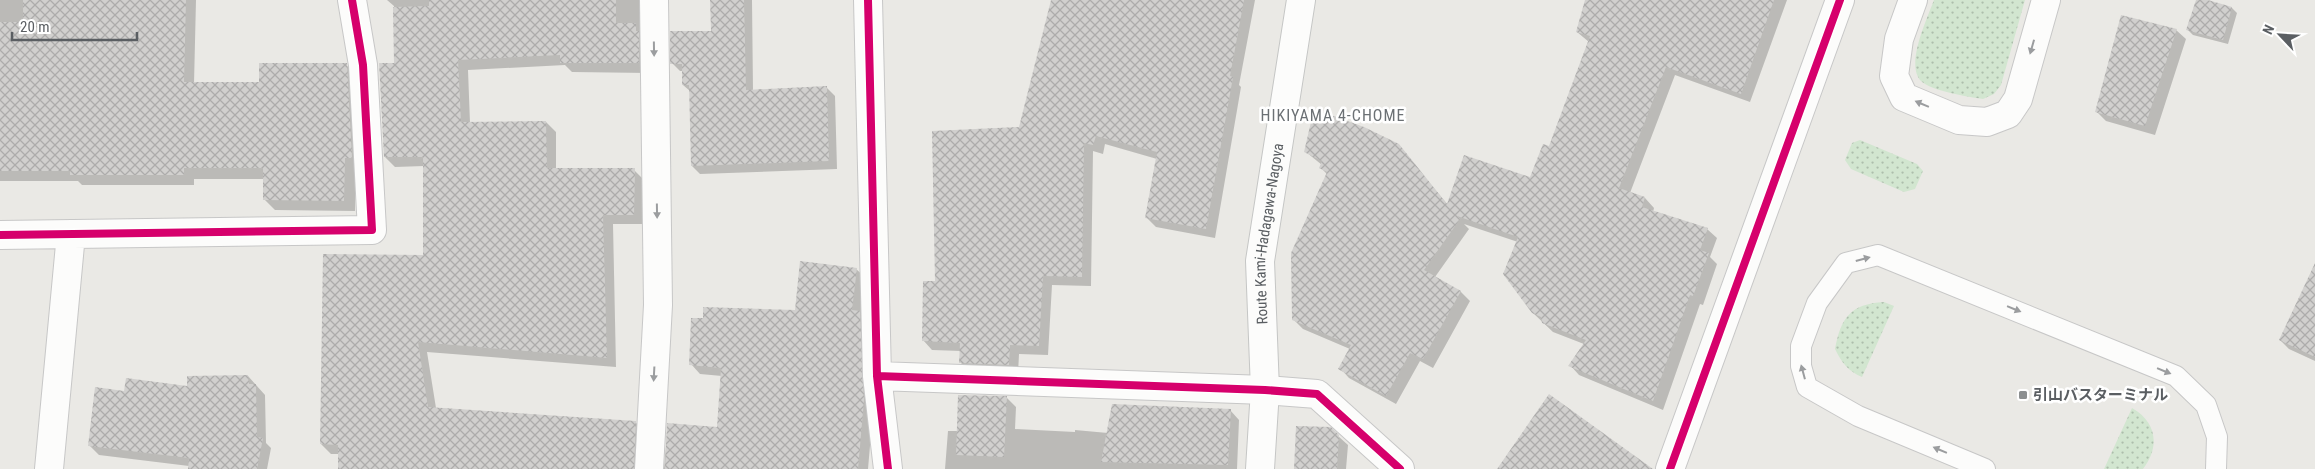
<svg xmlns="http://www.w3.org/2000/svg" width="2315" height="469" font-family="'Roboto Condensed','Noto Sans JP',sans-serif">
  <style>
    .grass { fill: url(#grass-dots) }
    .shadow { fill: #0003 }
    .building { fill: url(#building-cross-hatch) }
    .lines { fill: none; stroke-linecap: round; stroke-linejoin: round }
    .lane-casing { stroke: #c7c7c7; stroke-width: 22 }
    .street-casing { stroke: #c7c7c7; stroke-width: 30 }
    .secondary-casing { stroke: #c5c6c5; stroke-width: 30 }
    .lane { stroke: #fcfcfb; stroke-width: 20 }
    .street { stroke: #fcfcfb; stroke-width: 28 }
    .secondary { stroke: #fcfcfb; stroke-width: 28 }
    .cycleway-casing { stroke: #fff; stroke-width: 11 }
    .cycleway { stroke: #d6006c; stroke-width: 8 }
    .oneway { fill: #9b9d9f }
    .poi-dot { fill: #8c8f90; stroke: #fff; stroke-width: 2 }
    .labels { text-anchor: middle; stroke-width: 5; stroke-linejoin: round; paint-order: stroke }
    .street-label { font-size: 15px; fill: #5a5e62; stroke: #fff }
    .poi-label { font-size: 15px; font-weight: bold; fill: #5a5e62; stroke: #fff; text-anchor: start }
    .neighbourhood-label { font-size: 16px; letter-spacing: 1px; fill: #6b7074; stroke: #fff }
  </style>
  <defs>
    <pattern id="grass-dots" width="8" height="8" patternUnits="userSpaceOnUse" patternTransform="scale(1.25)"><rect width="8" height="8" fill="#d2e6d0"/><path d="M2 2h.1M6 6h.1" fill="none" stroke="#adbeac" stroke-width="1.8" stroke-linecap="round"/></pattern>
    <pattern id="building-cross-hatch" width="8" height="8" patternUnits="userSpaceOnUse" patternTransform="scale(1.25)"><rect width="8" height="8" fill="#d1d0ce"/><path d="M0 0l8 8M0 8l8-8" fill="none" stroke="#adacab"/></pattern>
  </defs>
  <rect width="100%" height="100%" fill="#eae9e5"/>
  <path class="grass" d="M1934 0H2025L2001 85 1994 94 1983 99C1969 97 1931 91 1921 81 1905 65 1927 19 1934 0Z
    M1860 140 1917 164 1923 171 1915 189 1904 192 1851 169 1845 160 1852 143Z
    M1884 302 1894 306 1862 377C1848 371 1842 363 1835 349 1841 318 1850 304 1884 302Z
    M2132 408C2157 422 2160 447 2143 469H2104Z"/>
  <path class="shadow" d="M0 0H196L194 84H261L346 65 357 75 355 211 275 210 264 199V179H194V185H82L78 181H0Z
    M387 0H643L649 73 572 72 565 65 468 70 470 123 546 122 556 132V170H634L644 180V224H613L616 367 427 352 436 408 635 422 646 432 645 469H339V454H331L321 444 425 256 424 166 395 167 385 157 396 65 394 6Z
    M711 0H752L753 91 827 88 835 96 837 169 700 174 692 166 690 91 683 85V71H680L672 63 712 32Z
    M1065 0H1255L1239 85 1241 87 1215 238 1156 227 1146 217 1157 159 1105 144 1103 154 1093 151 1091 286 1052 285 1048 355 1019 354 1018 374 970 372 961 363V351L932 350 923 340 937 283 1020 128Z
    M1587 0H1787L1750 102 1675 75 1630 193 1645 198 1654 208 1653 212 1707 229 1717 238 1710 257 1717 264 1703 305 1700 304 1663 410 1579 375 1570 365 1584 344 1553 332 1533 313 1518 242 1464 224 1469 229 1435 277 1461 292 1470 301 1433 368 1420 361 1396 404 1349 378 1340 368 1350 349 1303 329 1293 319 1327 174 1321 168 1322 165 1306 152 1398 145 1448 205 1531 179 1549 148 1589 42 1577 32Z
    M2198 0 2232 8 2237 13 2228 44 2193 35 2188 30Z
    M2176 30 2186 39 2155 135 2106 121 2097 112Z
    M2315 267V361L2289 349 2280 340Z
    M856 269 866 278 862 315 869 322 873 411 868 469H664L668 424 718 428 722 376 700 374 691 364 796 311Z
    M248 376 265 395 266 443 271 448 267 469H189V466L99 455 89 445 125 392 189 387Z
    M1007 398 1016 407 1015 429 1075 432V430L1108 433 1230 410 1239 420 1237 469H945L948 431H958Z
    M1338 436 1348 445 1346 469H1295Z"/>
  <path class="building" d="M23 0H186L184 82H259V63H347L352 158H345L344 201 263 200V168H184V175H70V171H0V22H23Z
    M429 0H616V23H636V31H639V63H560V55L458 60 461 122 546 121 547 168H635L634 215H603L607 358 418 342 428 407 636 421 634 469H338V445L320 444 323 254 423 255V157H384L379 63H394L393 7 429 6Z
    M710 0H744L746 90 827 86 829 161 691 166 689 85H682V64H670V31H711Z
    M1051 0H1244L1230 76 1233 77 1206 229 1145 218 1157 152 1096 136 1093 145 1084 143 1082 277 1043 276 1039 346 1010 345 1009 365 959 363 960 343 922 341 923 281H935L932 131 1019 127Z
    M1585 0H1774L1741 94 1666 67 1619 188 1645 197 1642 207 1708 228 1700 250 1709 253 1693 296 1690 295 1653 401 1568 366 1586 340 1542 323 1541 317 1532 313 1503 274 1518 237 1457 216 1460 219 1424 270 1461 291 1423 359 1410 353 1386 396 1338 369 1351 345 1292 320 1291 253 1327 172 1319 168 1322 161 1304 152 1314 109 1364 127 1399 144 1447 204 1464 155 1530 177 1543 144 1549 146 1590 36 1576 32Z
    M2196 0H2208L2232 7 2223 40 2186 30Z
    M2121 15 2177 29 2145 126 2095 112Z
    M800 261 857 268 852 310 860 311 864 400 858 469H665L667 423 717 427 721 368 689 365 691 318H703V307L795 310Z
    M2315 263V357L2279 340Z
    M248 375 249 384H256L257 437 263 438 257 469H188L189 458 88 446 95 387 124 391 126 378 187 386V376Z
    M1549 394 1653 469H1497Z
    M958 395 1007 396 1004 457 956 455Z
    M1112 404 1231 409 1228 465 1101 462Z
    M1296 426 1331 427 1339 435 1337 469H1294Z"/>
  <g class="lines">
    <g class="lane-casing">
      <path id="lane" d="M1985 469 1858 416 1807 387 1801 366V346L1817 303 1846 263 1878 255 2176 376 2206 405 2217 437 2216 469"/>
    </g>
    <g class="street-casing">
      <path id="street" d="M868 0 877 376 888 469
        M1913 0 1899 39 1894 76 1904 97 1959 120 1987 122 2008 114 2018 99 2046 0
        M0 235 372 230 363 65 352 0
        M877 376 1265 390 1317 394 1400 469
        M49 469 71 234
        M649 469 658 305 654 0
        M1670 469 1840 0"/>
    </g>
    <g class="secondary-casing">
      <g id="secondary">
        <path id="s1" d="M1260 469 1265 390 1260 261 1301 0"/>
      </g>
    </g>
    <use href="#lane" class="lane"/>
    <use href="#street" class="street"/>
    <use href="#secondary" class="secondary"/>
    <g class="cycleway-casing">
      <path id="cycleway" d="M868 0 877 376 888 469
        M0 235 372 230 363 65 352 0
        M877 376 1265 390 1317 394 1400 469
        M1670 469 1840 0"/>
    </g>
    <use href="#cycleway" class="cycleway"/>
  </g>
  <defs><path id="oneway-solid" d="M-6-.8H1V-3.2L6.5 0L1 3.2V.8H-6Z" transform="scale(1.25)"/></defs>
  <g class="oneway">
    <use href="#oneway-solid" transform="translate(2032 47) rotate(106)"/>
    <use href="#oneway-solid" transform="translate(654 49) rotate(89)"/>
    <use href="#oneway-solid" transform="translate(1922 104) rotate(-157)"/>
    <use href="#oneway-solid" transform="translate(657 211) rotate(89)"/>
    <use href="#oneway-solid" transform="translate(1863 259) rotate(-15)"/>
    <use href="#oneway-solid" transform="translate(2014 309) rotate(22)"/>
    <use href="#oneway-solid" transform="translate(2164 371) rotate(22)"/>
    <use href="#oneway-solid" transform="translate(1803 372) rotate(-105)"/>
    <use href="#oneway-solid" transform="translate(654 374) rotate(93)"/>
    <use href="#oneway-solid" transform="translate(1940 450) rotate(-157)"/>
  </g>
  <rect class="poi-dot" x="2018" y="390" width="10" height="10" rx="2.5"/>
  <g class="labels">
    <g class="street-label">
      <text dy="5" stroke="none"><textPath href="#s1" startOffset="236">Route Kami-Hadagawa-Nagoya</textPath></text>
    </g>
    <g class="poi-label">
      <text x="2033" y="400">引山バスターミナル</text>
    </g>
    <g class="neighbourhood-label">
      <text x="1333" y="121">HIKIYAMA 4-CHOME</text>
    </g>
  </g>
  <g transform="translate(2280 35) rotate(295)" stroke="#ffffff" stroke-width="4" paint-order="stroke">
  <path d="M0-4L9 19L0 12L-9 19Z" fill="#5a5e62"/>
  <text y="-8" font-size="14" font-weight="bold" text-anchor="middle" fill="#5a5e62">N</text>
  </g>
  <path d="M12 32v8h125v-8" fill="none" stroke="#5a5e62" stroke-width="2.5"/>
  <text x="20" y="32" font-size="15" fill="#5a5e62" stroke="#ffffff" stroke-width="4" paint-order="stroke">20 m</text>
</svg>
